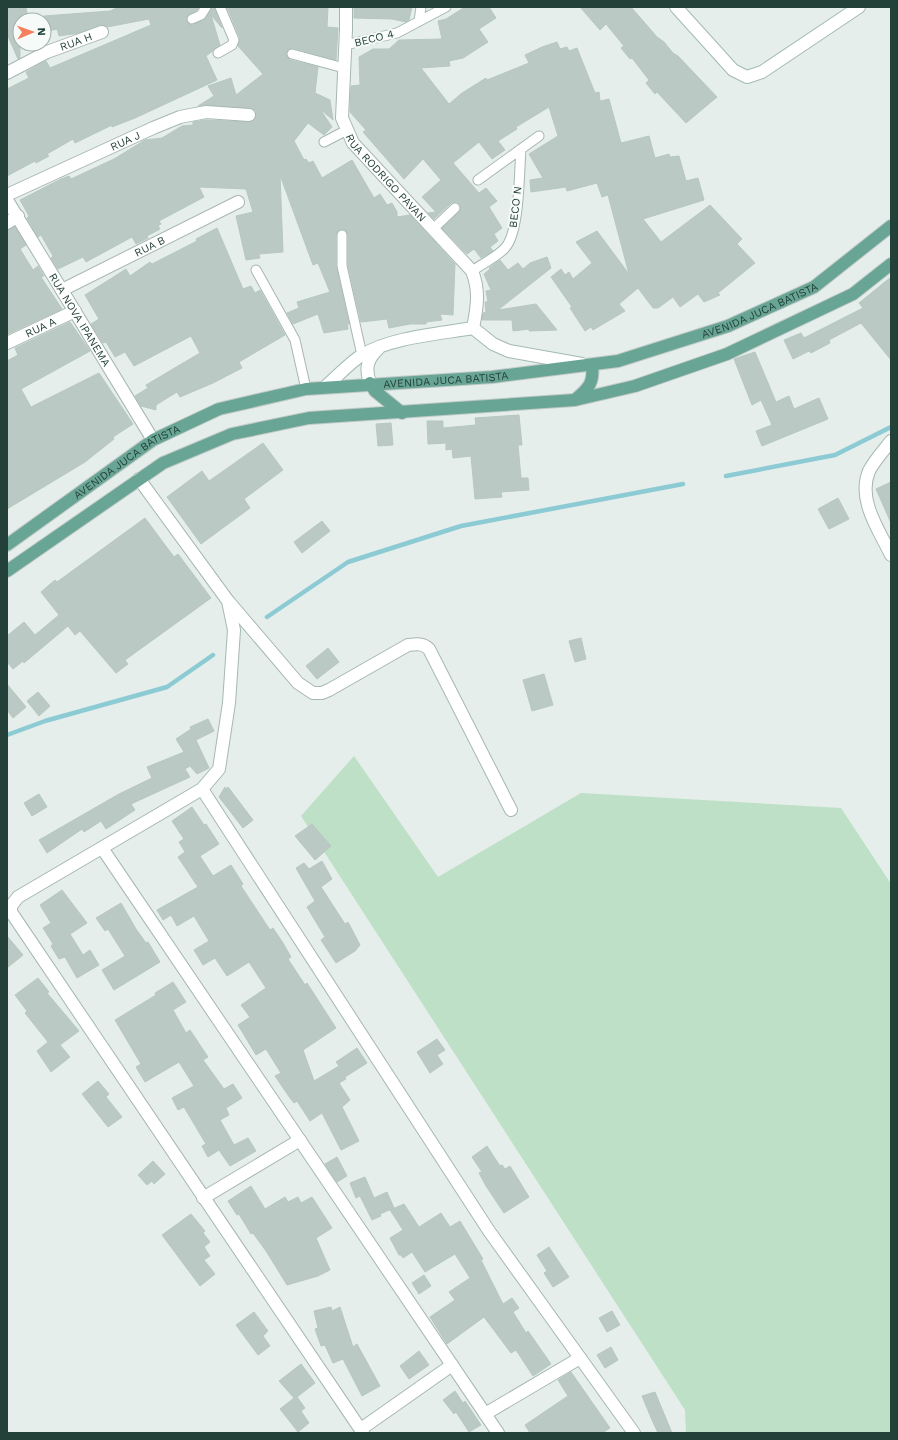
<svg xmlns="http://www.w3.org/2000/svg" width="898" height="1440" font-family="'Work Sans',sans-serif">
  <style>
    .green { fill: #bde0c6 }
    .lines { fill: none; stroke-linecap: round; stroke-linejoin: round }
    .stream { stroke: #8ccad4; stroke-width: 4.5 }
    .building { fill: #bac9c3; stroke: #b7c8c1 }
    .lane-casing { stroke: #a7b7b1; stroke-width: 11 }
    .street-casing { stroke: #a7b7b1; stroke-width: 14 }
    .secondary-casing { stroke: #a3bab2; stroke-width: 14 }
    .primary-casing { stroke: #c1cac7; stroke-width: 14 }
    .lane { stroke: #fff; stroke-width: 9 }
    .street { stroke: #fff; stroke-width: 12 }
    .secondary { stroke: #fff; stroke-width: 12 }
    .primary { stroke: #68a594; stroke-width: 12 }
    .labels { text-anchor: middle; stroke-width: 4; stroke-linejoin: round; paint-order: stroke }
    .street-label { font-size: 11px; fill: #234138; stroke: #f6faf8 }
  </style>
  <rect width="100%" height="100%" fill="#e5eeea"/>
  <path class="green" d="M354 756 438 877 581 793 841 808 891 884V1433H686L685 1410 301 816Z"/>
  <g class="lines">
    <path class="stream" d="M726 476 835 455 891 427
      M267 617 348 562 461 526 683 484
      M7 735 45 721 167 687 213 655"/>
  </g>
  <path class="building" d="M7 7H26L28 20H20V58L18 59 7 34Z
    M119 7H199L197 10 187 16V22L192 25 204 20 212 7H214L222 28 211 15 220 45 206 56 217 80 135 118 112 127V125L75 143 73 139 47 154 49 156 36 163 35 161 7 176V89L29 78 26 72 44 62 46 61 50 68 151 25 149 19 107 27 100 25 79 33 59 36 57 29 44 32V16L110 11Z
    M227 7H328L327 27 338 28 336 60 293 48 288 50 286 55 290 60 318 67 315 93 330 100 333 120 320 109 332 127 324 135 308 123 294 141 304 160 306 159 309 163 313 161 322 178 352 160 374 198 380 194 387 205 392 203 397 212V217L410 215 455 264 453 315 440 314 442 320 426 322V324H410L389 328 387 319 361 322 348 265V235L345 230 342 229 336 235V266L349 324H347L348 329 324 333 318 314 293 324 287 313 299 308 297 302 330 292 318 263 313 265 280 175 283 252 259 254 260 258 246 260 236 216 253 212 246 189 199 187 204 197 159 221 161 224 158 226 160 229 147 236 148 238 136 244 132 237 86 262 83 257 58 269 51 258 53 256 41 235 38 237 27 218 29 216 20 200 61 179 69 176 71 179 114 159 145 140 162 138 182 126 193 125V122L206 120 249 122 255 119 256 111 250 108 207 105 198 106 214 96 208 86 231 78 236 95 263 74 238 46 240 38Z
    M354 7H412L409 20 406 22 392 19 354 18Z
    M465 7H489L496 18 479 29 488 42 463 58 449 61 450 66 421 68 449 104 462 93 486 78 487 80 529 63 525 55 542 47 557 42 560 49 567 47 569 51 577 48 595 93 599 92 600 101 609 99 621 143 649 136 655 158 669 154 670 157 679 156 686 181 698 178 704 200 643 219 661 242 710 205 742 239 737 244 755 263 718 293 720 295 704 302 698 294 680 307 673 297 658 308H653L638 288 619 304 625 311 593 330 591 327 585 331 570 308 572 307 551 277 561 269 565 275 569 272 573 279 592 263 576 242 597 231 629 274 608 195 602 197 597 183 567 191 566 187 531 192 530 180 543 178 529 154 558 136 549 107 516 127 517 129 498 141 505 150 492 159 479 142 453 163 479 193 486 188 497 201 489 207 502 228 494 234 498 241 490 247 493 251 481 258 474 249 467 254 442 228 459 212 460 204 456 202 451 203 434 219 428 213 436 212 422 197 441 180 423 159 404 179 363 132 366 130 350 112 351 86 360 85 359 57 373 49H389L399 40 442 39 438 21 446 19Z
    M580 7H631L657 37 664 42 673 53 678 56 717 97 686 123 657 92 655 94 646 83 649 80 632 58 630 59 621 48 624 46 606 24 600 30Z
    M15 227 26 245 20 249 33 270 38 266 44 276 41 277 62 309 8 334 7 230Z
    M217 228 243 289 251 286 255 293 260 290 285 335 239 362 242 368 213 383 180 397 177 392 156 405V410L141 406 135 396 148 388 146 385 200 353 191 336 134 366 125 352 115 357 106 342 103 343 91 324 99 319 85 295 126 269 130 276 150 262 152 264 197 241 196 239Z
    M547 257 551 268 498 310 536 304 557 330 529 331V329L513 331 512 320H482L483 313 486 312 485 302H488L486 291 491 290 484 274 490 269 489 268 500 260 508 270 518 263 523 269 530 263Z
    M891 277V360L861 323 829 340 830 343 811 353 809 351 793 359 784 340 801 333 804 338 863 308 859 303Z
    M70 322 90 351 21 389 31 407 99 373 133 424 113 437 114 439 85 462 7 509V361L18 355 15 348Z
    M755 352 776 402 789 396 794 409 819 398 828 419 762 446 756 431 772 425 761 400 752 405 734 359Z
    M519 415 522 445H518L521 478H528L529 490 501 492 502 497 475 499 471 456 453 458 452 449 446 450V443L428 444 427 421H443V428L476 425 475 418Z
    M391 423 393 445 378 446 376 424Z
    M263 443 283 470 244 499 250 508 201 544 167 497 202 471 209 481Z
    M891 482V523L876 489Z
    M838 498 849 519 829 529 818 509Z
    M145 518 174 557 178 554 211 598 125 660 128 664 116 673 80 631 75 635 68 626 24 663 23 661 13 669 7 662V636L24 622 35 635 59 615 41 592 55 580 57 582Z
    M322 521 330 531 302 553 294 542Z
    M581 638 586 659 575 662 569 641Z
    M328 648 339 662 317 679 306 666Z
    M544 674 553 705 532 711 523 680Z
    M7 684 26 707 13 718 7 710Z
    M38 692 50 706 39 716 27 701Z
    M208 719 214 731 196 740 209 768 197 774 190 766 185 769 190 777 131 804 135 810 106 829 101 821 84 832 82 829 47 853 39 840 119 794 152 778 147 767 184 752 176 739 191 729 190 727Z
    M225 787 226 789 228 787 253 820 243 828 219 797Z
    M39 794 47 807 32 816 24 803Z
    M192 807 204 825 206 824 219 844 200 856 213 876 231 865 243 884 241 886 270 930 273 928 283 943 291 957 288 959 305 985 307 983 336 1028 303 1050 314 1081 339 1066 336 1062 357 1048 367 1063 345 1077 346 1079 339 1083 350 1100 342 1107 359 1141 341 1150 322 1113 310 1121 297 1101 294 1103 290 1098 275 1076 281 1073 266 1049 256 1055 238 1025 250 1017 241 1005 266 988 249 962 227 976 215 958 203 965 194 950 209 941 194 916 177 926 171 915 163 920 157 910 198 887 178 857 185 852 179 842 184 839 172 821Z
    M312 824 331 846 315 860 295 836Z
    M322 861 332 879 321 887 345 924 348 922 360 945 355 951 336 963 321 940 325 937 307 907 315 901 296 868 304 863 309 869Z
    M62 890 87 923 70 934 83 955 90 950 99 965 77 978 65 957 59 959 51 946 53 944 43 928 51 923 40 905Z
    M121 903 136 929 146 943 148 942 160 962 114 990 102 970 125 956 108 929 105 931 96 918Z
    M7 936 23 955 7 968Z
    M38 978 49 992 47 993 79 1031 60 1045 70 1057 51 1072 37 1051 48 1042 25 1013 27 1011 15 995Z
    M173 982 186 1002 173 1010 186 1033 190 1030 208 1057 203 1060 224 1089 233 1084 242 1098 226 1108 229 1115 220 1120 234 1145 248 1138 256 1151 230 1166 219 1150 208 1157 202 1146 206 1144 184 1107 178 1110 172 1098 194 1086 179 1062 145 1082 136 1067 141 1064 115 1020 156 995 155 993Z
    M437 1039 445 1050 437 1055 443 1064 430 1073 417 1052Z
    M98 1081 109 1094 106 1097 122 1117 108 1127 82 1094Z
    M487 1146 500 1166 502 1165 505 1169 510 1166 529 1197 504 1213 486 1186 479 1173 482 1172 472 1157Z
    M337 1157 347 1176 337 1182 325 1164Z
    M153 1161 165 1174 154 1184 152 1181 147 1185 138 1175Z
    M365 1177 374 1198 387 1192 394 1208 380 1214 381 1216 372 1220 360 1196 356 1198 350 1183Z
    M251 1186 265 1209 285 1197 288 1202 298 1197 301 1203 312 1197 332 1228 316 1238 330 1270 318 1276 287 1285 266 1251 253 1233 251 1234 239 1214 237 1215 228 1201Z
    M404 1204 419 1227 441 1213 450 1227 460 1221 483 1259 481 1260 503 1304 512 1298 519 1308 513 1312 526 1333 528 1331 551 1364 533 1376 516 1350 511 1353 484 1317 447 1344 430 1317 455 1300 449 1292 470 1278 455 1254 425 1272 412 1252 403 1258 401 1255H399L390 1238 403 1230 390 1210Z
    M191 1214 205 1231 203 1233 210 1242 204 1247 210 1256 204 1260 215 1274 200 1286 162 1235Z
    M549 1247 569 1277 553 1287 544 1273 547 1271 537 1255Z
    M424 1275 431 1286 419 1294 412 1283Z
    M331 1307 332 1311 340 1307 353 1347 357 1344 380 1386 362 1396 343 1359 333 1363 325 1345 321 1346 315 1329 318 1328 314 1311Z
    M612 1311 620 1325 607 1332 599 1318Z
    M254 1312 268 1331 263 1336 270 1346 258 1355 236 1325Z
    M611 1347 618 1360 605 1368 597 1355Z
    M419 1351 429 1365 409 1379 400 1366Z
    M301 1364 315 1383 297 1397 305 1408 301 1411 309 1423 298 1432 280 1409 294 1398 279 1381Z
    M571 1372 610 1428 602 1433H530L525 1425 568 1396 558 1380Z
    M455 1391 463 1403 465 1401 481 1425 469 1432 456 1412 454 1414 443 1400Z
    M655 1392 672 1433H658L652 1420 642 1396Z"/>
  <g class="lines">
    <g class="lane-casing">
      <path id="lane" d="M192 19 201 15 206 7
        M419 21 421 7
        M345 45 397 33 446 7
        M218 53 232 45 234 40 220 7
        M292 54 344 68
        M324 142 347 130
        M478 180 539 136
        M433 229 455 208
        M342 235V266L362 355
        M256 270 295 340 306 389
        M472 271C482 264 497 257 505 248 520 232 519 172 521 149"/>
    </g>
    <g class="street-casing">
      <g id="street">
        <path id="s1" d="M346 7V30L342 118 353 143 472 271C480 291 477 308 473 328"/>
        <path id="s2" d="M7 73 47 52 102 32"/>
        <path id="s3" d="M7 195 153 128 180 117 206 112 249 115"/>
        <path id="s4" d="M7 200 153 440"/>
        <path d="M7 223 18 216"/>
        <path id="s5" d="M62 290 238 202"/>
        <path id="s6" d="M7 343 75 311"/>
        <path d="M891 441C884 450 874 461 869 471 857 500 879 530 891 555"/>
        <path d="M139 479 228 601 234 630 229 703 219 769 202 789 18 897 11 906V912L363 1433"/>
        <path d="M229 602 298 683 313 693H322L329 690 408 645C417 644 423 643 429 649L511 810"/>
        <path d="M202 789 489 1231 634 1433"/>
        <path d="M102 848 498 1433"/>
        <path d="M203 1198 300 1140"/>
        <path d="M485 1414 580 1358"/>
        <path d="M361 1429 452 1365"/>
      </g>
    </g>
    <g class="secondary-casing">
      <path id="secondary" d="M676 7 733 70 747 77 762 72 859 7
        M370 383C365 369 367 359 378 349
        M325 387C337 377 349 363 362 355 392 337 439 334 473 328L493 344 509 351 582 364"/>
    </g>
    <g class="primary-casing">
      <g id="primary">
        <path d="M370 383 375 391 402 413"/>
        <path d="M577 398C589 388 594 382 592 366"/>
        <path id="s7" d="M7 545 153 440 219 409 306 389 492 377 618 361 728 326 814 287 891 226"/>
        <path d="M7 571 163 463 232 434 309 418 575 400 635 386 727 354 853 294 891 264"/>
      </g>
    </g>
    <use href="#lane" class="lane"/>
    <use href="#street" class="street"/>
    <use href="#secondary" class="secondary"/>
    <use href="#primary" class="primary"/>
  </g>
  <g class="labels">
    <g class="street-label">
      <text transform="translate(374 38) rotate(-14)" y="4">BECO 4</text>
      <text dy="4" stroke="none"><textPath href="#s2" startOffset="76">RUA H</textPath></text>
      <text dy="4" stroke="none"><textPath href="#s3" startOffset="130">RUA J</textPath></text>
      <text dy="4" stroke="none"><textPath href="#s1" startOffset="186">RUA RODRIGO PAVAN</textPath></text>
      <text transform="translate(515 207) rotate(-83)" y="4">BECO N</text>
      <text dy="4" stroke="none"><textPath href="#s5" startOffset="98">RUA B</textPath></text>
      <text dy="4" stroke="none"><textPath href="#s7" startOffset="806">AVENIDA JUCA BATISTA</textPath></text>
      <text dy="4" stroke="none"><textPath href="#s4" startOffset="140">RUA NOVA IPANEMA</textPath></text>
      <text dy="4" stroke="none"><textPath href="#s6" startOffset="37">RUA A</textPath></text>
      <text dy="4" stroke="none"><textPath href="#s7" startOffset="482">AVENIDA JUCA BATISTA</textPath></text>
      <text dy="4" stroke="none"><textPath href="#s7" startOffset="146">AVENIDA JUCA BATISTA</textPath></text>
    </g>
  </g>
  <rect width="898" height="1440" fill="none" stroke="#234138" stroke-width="16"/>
  <g transform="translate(32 32) rotate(88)"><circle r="19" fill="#f6faf8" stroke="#a2b0ab"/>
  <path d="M0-3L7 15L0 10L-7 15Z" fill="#f57f5c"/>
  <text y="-6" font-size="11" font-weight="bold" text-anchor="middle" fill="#234138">N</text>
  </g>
</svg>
